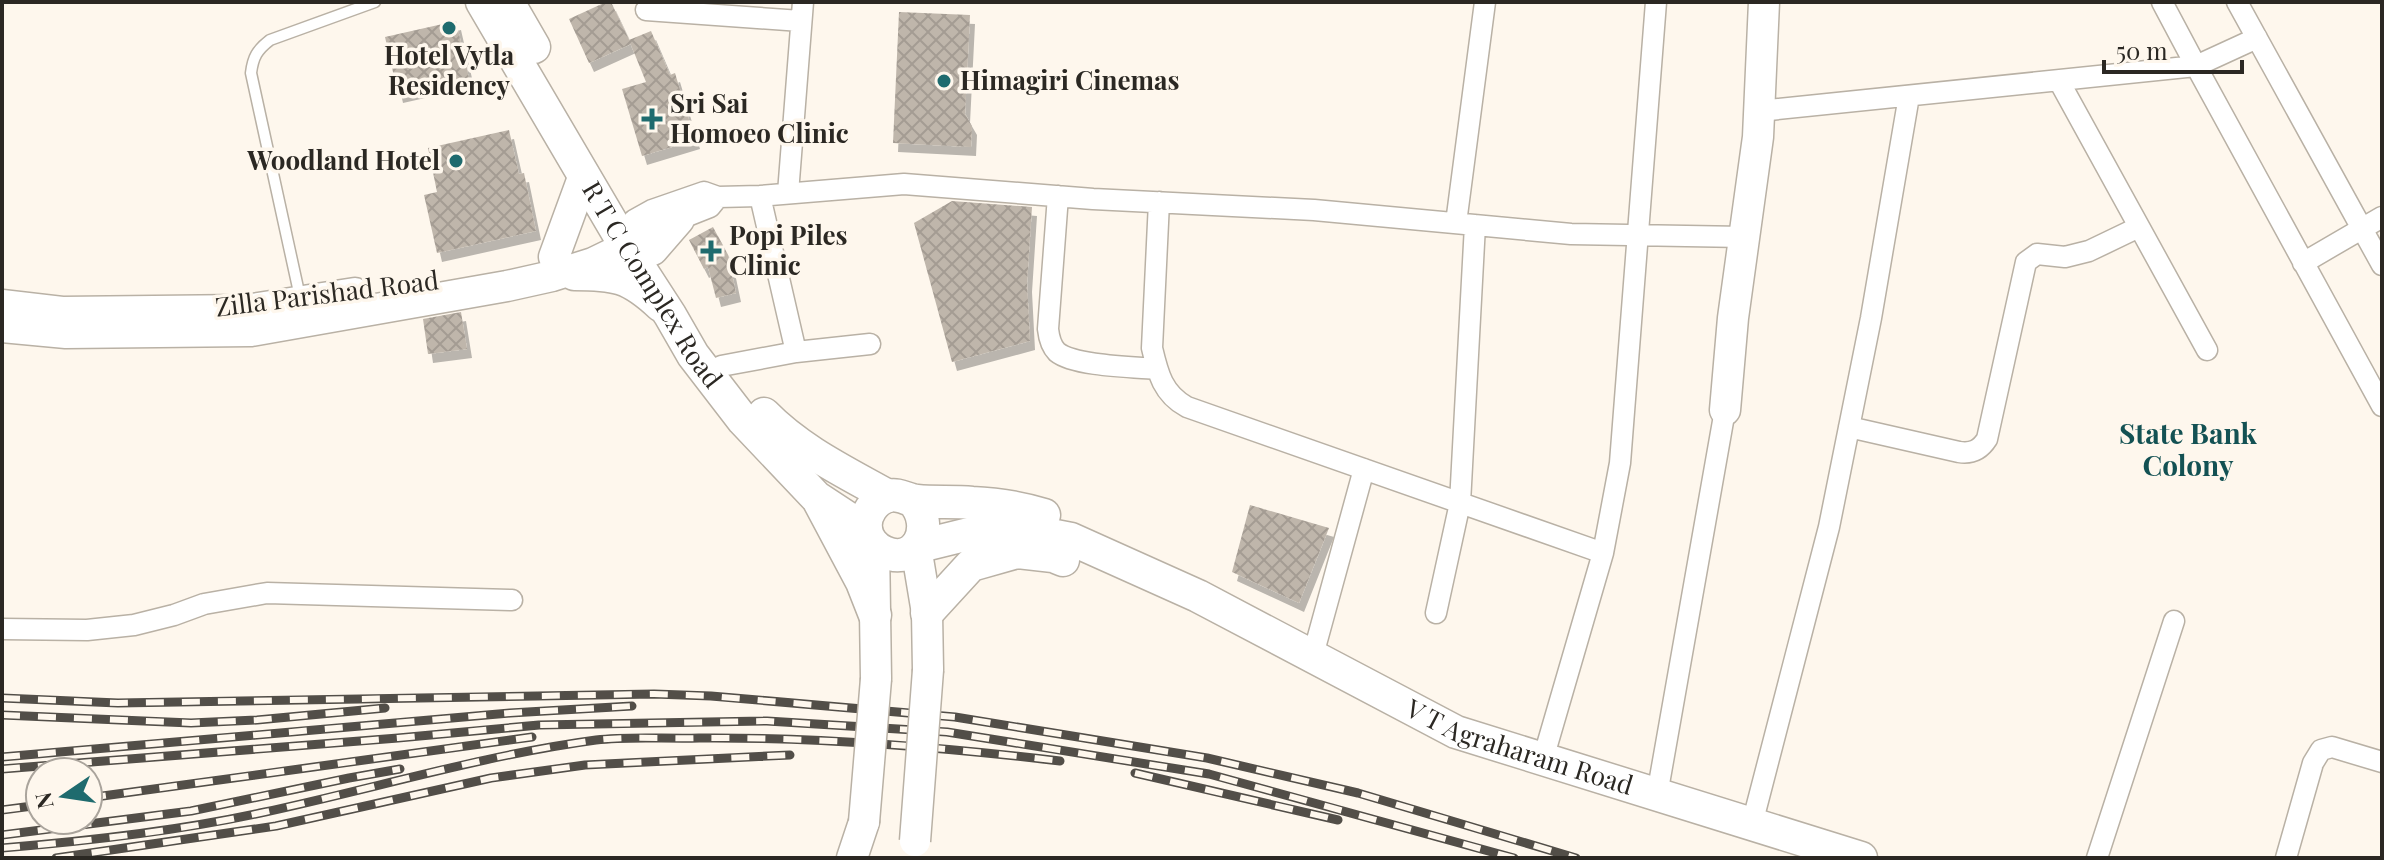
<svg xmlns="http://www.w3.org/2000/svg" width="2384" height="860" font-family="'Playfair Display',serif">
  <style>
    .building { fill: url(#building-cross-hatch); filter: url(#shadow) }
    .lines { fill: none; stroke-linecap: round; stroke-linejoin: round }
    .lane-casing { stroke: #b9b1a5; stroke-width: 13 }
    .street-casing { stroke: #b9b1a5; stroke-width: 23 }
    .secondary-casing { stroke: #b9b1a5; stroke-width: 33 }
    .primary-casing { stroke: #b9b1a5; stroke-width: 35 }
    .lane { stroke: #fff; stroke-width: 10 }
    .street { stroke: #fff; stroke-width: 20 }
    .secondary { stroke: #fff; stroke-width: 30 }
    .primary { stroke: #fff; stroke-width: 32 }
    .rail-casing { stroke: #524e48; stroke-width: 9 }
    .rail { stroke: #fef7ed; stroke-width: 6; stroke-dasharray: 18; stroke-linecap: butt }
    .secondary-bridge-casing { stroke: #b9b1a5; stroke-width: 33; stroke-linecap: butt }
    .secondary-bridge { stroke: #fff; stroke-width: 30 }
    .poi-dot { fill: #1f6b6e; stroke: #fef7ed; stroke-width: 3 }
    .labels { text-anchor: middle; stroke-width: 7; stroke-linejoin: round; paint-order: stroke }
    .poi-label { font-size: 26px; font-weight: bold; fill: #2b2823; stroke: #fef7ed; text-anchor: start }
    .street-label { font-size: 26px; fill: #2b2823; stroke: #fef7ed }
    .neighbourhood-label { font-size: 28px; font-weight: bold; fill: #135153; stroke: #fef7ed }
  </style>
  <defs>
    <pattern id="building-cross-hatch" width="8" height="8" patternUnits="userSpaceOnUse" patternTransform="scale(2)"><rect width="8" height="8" fill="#bfb6ab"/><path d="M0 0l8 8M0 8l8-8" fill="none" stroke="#a49c93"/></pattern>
    <filter id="shadow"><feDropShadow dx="5" dy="9" stdDeviation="0" flood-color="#0004"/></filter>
  </defs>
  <rect width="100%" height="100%" fill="#fef7ed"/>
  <path class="building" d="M606 2H611L631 44 589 63 569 19Z
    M899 12 970 15 965 114 972 126 971 147 893 143Z
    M456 21 469 78 398 94 385 37Z
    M651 31 670 75 675 73 695 140 642 156 622 89 646 82 629 40Z
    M509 130 519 174 524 173 536 231 437 253 424 195 437 192 428 148Z
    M952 201 1032 207 1027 283 1030 341 952 362 914 223Z
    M713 227 728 255 736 293 716 298 708 267 704 269 689 240Z
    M461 312 467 349 428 354 423 319Z
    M1250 505 1329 528 1299 603 1232 572Z"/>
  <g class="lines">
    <g class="lane-casing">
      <path id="lane" d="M300 297 251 73C253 57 257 50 270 40L375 2"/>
    </g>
    <g class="street-casing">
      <path id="street" d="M2162 2 2196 66 2257 38
        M2237 2 2382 265
        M646 10 801 21
        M2059 81 2207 350
        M1759 111 2196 66 2382 406
        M788 193 803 2
        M760 196 796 352
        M1058 196 1048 329C1049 338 1051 346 1057 352 1074 366 1133 367 1157 369
        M1159 202 1152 348C1158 374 1163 394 1187 407L1603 553
        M634 220 652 210 704 192 718 197 760 196 904 184 1093 199 1314 210 1571 234 1744 237
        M1456 223 1485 2
        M642 234 710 207 718 197
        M2303 263 2382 217
        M721 366 796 352 870 344
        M1849 427 1959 452C1972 454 1980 450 1987 439L2026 262 2037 254 2065 257 2089 251 2139 227
        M1436 613 1460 503 1475 225
        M2 629 87 630 134 625 174 615 204 604 267 593 512 600
        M1313 655 1364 469
        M1543 759 1603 553 1620 463 1656 2
        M1657 795 1725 410
        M1752 824 1829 527 1871 318 1909 96
        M2097 858 2174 621
        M2286 858 2313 763 2321 750 2332 747 2382 762"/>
    </g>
    <g class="secondary-casing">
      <path id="secondary" d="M554 257 584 175
        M574 275C615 275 629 277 660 306
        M2 305 62 312 246 310 355 293
        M2 327 66 333 251 331 507 286 552 276 593 263 626 247
        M1725 410 1733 318 1758 137 1764 2
        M874 545 876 679
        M916 547 927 613 928 670
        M852 858 864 822"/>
    </g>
    <g class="primary-casing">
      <g id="primary">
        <path id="s1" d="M482 2 626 247 670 315 693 355 743 420 816 497 866 530"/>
        <path d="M508 2 534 47"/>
        <path d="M652 249 678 219"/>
        <path d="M764 414C799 450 845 472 888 496"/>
        <path d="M913 501C936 526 917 567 884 552 875 548 867 539 866 529 864 515 874 500 888 496 899 493 907 500 917 501 935 503 954 501 972 503 996 504 1022 508 1044 515"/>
        <path d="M820 503 862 582 875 615"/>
        <path id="s2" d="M916 547 981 531 1014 528 1071 539 1198 596 1456 732 1861 858"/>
        <path d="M927 613 971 565 1017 552 1053 556 1063 560"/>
      </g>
    </g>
    <use href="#lane" class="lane"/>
    <use href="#street" class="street"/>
    <use href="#secondary" class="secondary"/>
    <use href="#primary" class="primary"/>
    <g class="rail-casing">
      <path id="rail" d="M2 698 118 703 654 694 711 696 955 717 1207 758 1358 793 1576 858
        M2 715 191 723 257 720 385 708
        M2 757 510 713 632 706
        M2 769 398 738 539 725 767 721 947 732 1209 774 1514 858
        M1135 773 1338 820
        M88 798 532 737
        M2 810 40 805
        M2 835 191 811 349 778 400 769
        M2 848C90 841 179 831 265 812 376 788 484 755 596 740 629 736 665 739 699 738 820 737 940 747 1060 761
        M56 858 276 826 491 778 585 765 790 755"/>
    </g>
    <use href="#rail" class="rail"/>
    <g class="secondary-bridge-casing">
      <path id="secondary-bridge" d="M864 822 876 679
        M915 841 928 670"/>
    </g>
    <use href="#secondary-bridge" class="secondary-bridge"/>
  </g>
  <g class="poi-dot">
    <circle cx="449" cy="28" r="8"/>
    <circle cx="944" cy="81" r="8"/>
    <path d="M648 107h8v8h8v8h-8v8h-8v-8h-8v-8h8z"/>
    <circle cx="456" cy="161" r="8"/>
    <path d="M707 239h8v8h8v8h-8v8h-8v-8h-8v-8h8z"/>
  </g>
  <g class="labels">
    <g class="poi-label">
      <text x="449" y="65" text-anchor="middle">Hotel Vytla<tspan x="449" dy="30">Residency</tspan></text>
      <text x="960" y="90">Himagiri Cinemas</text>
      <text x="670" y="113">Sri Sai<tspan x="670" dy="30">Homoeo Clinic</tspan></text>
      <text x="440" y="170" text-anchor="end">Woodland Hotel</text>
      <text x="729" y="245">Popi Piles<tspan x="729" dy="30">Clinic</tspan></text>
    </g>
    <g class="street-label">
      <text dy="9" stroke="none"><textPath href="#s1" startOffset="330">R T C Complex Road</textPath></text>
      <text transform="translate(327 294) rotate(-7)" y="9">Zilla Parishad Road</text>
      <text dy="9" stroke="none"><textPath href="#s2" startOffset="654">V T Agraharam Road</textPath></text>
    </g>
    <g class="neighbourhood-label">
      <text x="2188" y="444">State Bank<tspan x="2188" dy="32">Colony</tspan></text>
    </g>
  </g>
  <rect width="2384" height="860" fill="none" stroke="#2b2823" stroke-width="8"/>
  <g transform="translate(64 796) rotate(257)"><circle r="38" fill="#fef7ed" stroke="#aaa49c" stroke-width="2"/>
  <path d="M0-6L14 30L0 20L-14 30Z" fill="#1f6b6e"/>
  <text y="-12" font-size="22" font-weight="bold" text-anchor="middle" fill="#2b2823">N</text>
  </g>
  <path d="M2104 60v12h138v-12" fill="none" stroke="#2b2823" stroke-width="4"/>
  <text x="2116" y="60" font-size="24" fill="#2b2823" stroke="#fef7ed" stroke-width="6" paint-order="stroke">50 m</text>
</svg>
